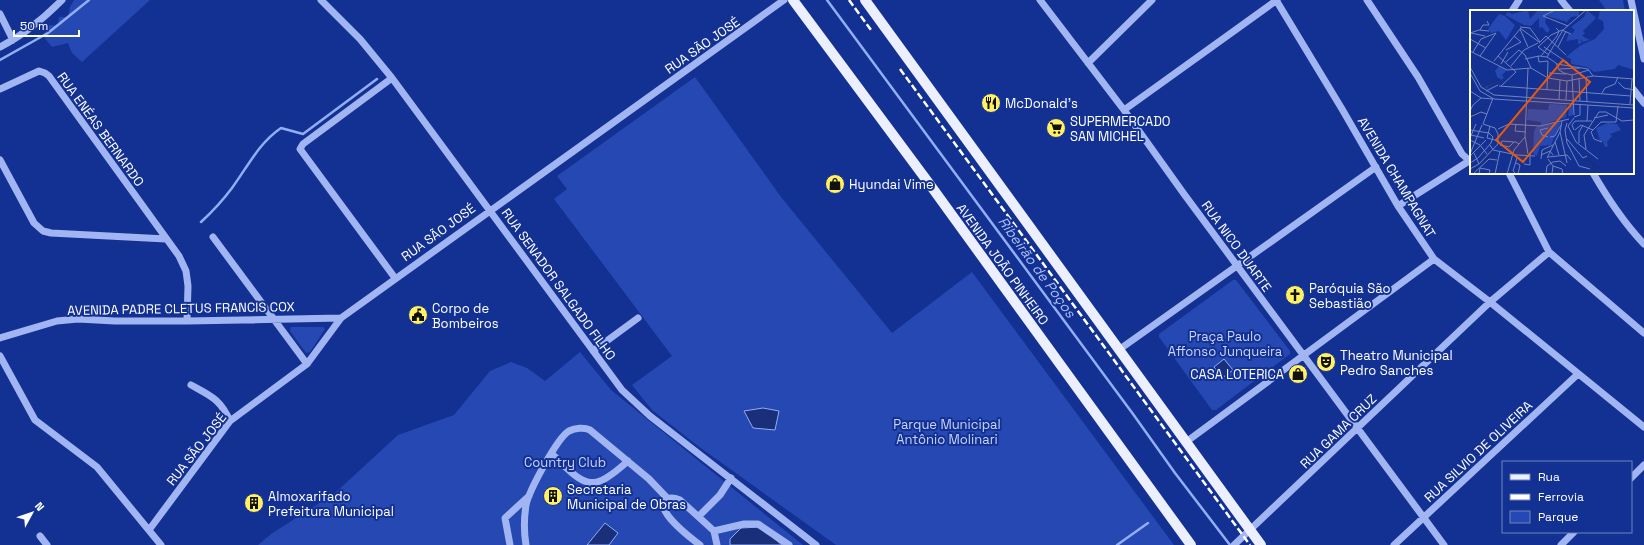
<svg xmlns="http://www.w3.org/2000/svg" width="1644" height="545" font-family="'Space Grotesk',sans-serif">
  <style>
    .green { fill: #2548b2 }
    .water { fill: #192f7a; stroke: #92adf5 }
    .lines { fill: none; stroke-linecap: round; stroke-linejoin: round }
    .stream { stroke: #92adf5; stroke-width: 2.5 }
    .minor { stroke: #a1b5f2; stroke-width: 7 }
    .major { stroke: #ecefff; stroke-width: 10 }
    .rail { stroke: #fff; stroke-width: 2.5; stroke-dasharray: 7 3; stroke-linecap: butt }
    .labels { text-anchor: middle; stroke-width: 4; stroke-linejoin: round; paint-order: stroke }
    .street-label { font-size: 13px; fill: #fff; stroke: #133193 }
    .poi-label { font-size: 13px; fill: #fff; stroke: #133193; text-anchor: start }
    .park-label { font-size: 13px; fill: #c8d5fd; stroke: #133193 }
    .water-label { font-size: 14px; font-style: italic; fill: #adc0f9; stroke: #133193 }
    .inset-river { fill: none; stroke: #192f7a; stroke-width: 2 }
    .inset-road { fill: none; stroke: #7183be; stroke-width: 1 }
    .view { fill: #e8590c; fill-opacity: 0.15; stroke: #e8590c; stroke-width: 2 }
    .inset-edge { fill: none; stroke: #fff; stroke-width: 2 }
  </style>
  <rect width="100%" height="100%" fill="#133193"/>
  <path class="green" d="M74 0H150L82 62 72 53 68 43 52 47 43 36 49 25 58 26 59 17H68L70 7Z
    M1599 0H1623L1625 11H1607Z
    M695 77 781 197 892 333 972 272 1174 545H836L698 446 652 410 632 385 672 356 554 199 567 189 557 176Z
    M1233 280H1236L1290 351V354L1216 410H1212L1159 337V334Z
    M291 327H323L325 329 310 352 306 353 290 331Z
    M580 352 611 390 803 545H258L271 534 335 493 398 435 454 415 490 371 511 362 527 368 545 381Z"/>
  <path class="water" d="M1224 359 1233 370 1222 378 1214 367Z
    M763 408 779 411 775 430 753 428 744 411Z
    M605 523 618 533 609 545H587Z
    M760 527 782 545H730V539L741 528Z"/>
  <g class="lines">
    <path class="stream" d="M827 0 1133 414 1175 473 1230 545
      M0 60 48 33 89 0
      M201 222C212 212 223 200 232 188 248 166 259 143 281 128L303 134 377 79
      M1117 545 1148 523"/>
    <path class="minor" d="M321 0 360 39 392 78 622 390 650 416 816 545
      M1040 0 1124 110 1184 194 1444 545
      M1276 0 1342 109 1398 206 1434 259 1490 302 1644 427
      M1367 0 1418 77 1462 154 1471 162
      M1561 0 1570 11
      M1631 0 1644 59
      M1512 11 1519 0
      M0 14 13 40
      M0 47C24 35 43 19 62 0
      M1088 63 1152 0
      M392 78 303 144 300 149 395 278
      M0 89 39 71 45 73 49 76 179 256 186 271 188 286 187 321
      M1633 89 1644 103
      M1124 110 1277 0
      M0 160 34 223 43 231 51 233 166 239
      M1509 173 1549 252 1644 333
      M1593 173C1608 199 1623 222 1644 244
      M1398 206 1469 161
      M213 237 307 364
      M0 338 57 321 78 319 115 321H187L341 318
      M1120 349 1376 167
      M593 351 638 318
      M0 356 35 420 97 467 161 545
      M191 385C211 396 220 399 230 421
      M1186 442 1434 259
      M552 454C585 486 590 495 628 461
      M1631 478 1644 465
      M699 516 720 495 731 478
      M149 530 230 421 307 364 341 318 784 0
      M714 531 717 545
      M40 536 47 545
      M510 545 505 518 529 496
      M526 545C524 533 524 518 526 505 529 491 557 438 569 431 575 428 584 427 590 430L649 479 668 499
      M700 545C692 539 655 511 665 501 669 496 675 498 680 500L714 531 744 524H758L789 545
      M1234 545 1490 302 1549 252
      M1394 545 1578 374
      M1561 545 1574 532"/>
    <path class="major" d="M793 0 928 182 1191 545
      M865 0 1261 545"/>
    <path class="rail" d="M849 0 871 30
      M900 69 1250 545"/>
  </g>
  <defs>
    <g id="restaurant-disc" transform="scale(1)"><circle r="9.5" fill="#fff162" stroke="#133193"/><path d="M-5-6h1v4h1v-4h1v4h1v-4h1v5L-1.5 .5V6h-2V.5L-5-1ZM5-6V6H3V1.5H1.5Q1.5-4 5-6Z" fill="#111"/></g>
    <g id="supermarket-disc" transform="scale(1)"><circle r="9.5" fill="#fff162" stroke="#133193"/><path d="M-6-5.5h2.5l.6 2H6L4.5 2H-2.5L-4.4-4H-6ZM-1.5 3.2a1.3 1.3 0 1 0 .1 0ZM3 3.2a1.3 1.3 0 1 0 .1 0Z" fill="#111"/></g>
    <g id="shop-disc" transform="scale(1)"><circle r="9.5" fill="#fff162" stroke="#133193"/><path d="M-5-2.5h2.3a2.7 3.5 0 0 1 5.4 0H5L5.5 6h-11ZM-1.5-2.5h3a1.5 2.3 0 0 0-3 0Z" fill="#111"/></g>
    <g id="church-disc" transform="scale(1)"><circle r="9.5" fill="#fff162" stroke="#133193"/><path d="M-1.2-6h2.4v3.5h3.3v2.4h-3.3V6h-2.4V-.1h-3.3v-2.4h3.3Z" fill="#111"/></g>
    <g id="civic-disc" transform="scale(1)"><circle r="9.5" fill="#fff162" stroke="#133193"/><path d="M-.6-6.5H3V-4.5H.6V-3L4-1V1h2V6H-6V1h2V-1L-.6-3ZM-1.2 2.5V6h2.4V2.5Z" fill="#111"/></g>
    <g id="theatre-disc" transform="scale(1)"><circle r="9.5" fill="#fff162" stroke="#133193"/><path d="M-5-5.5Q0-4 5-5.5V0Q5 5 0 6Q-5 5-5 0ZM-3.3-2.5H-1v1.5H-3.3ZM1-2.5H3.3v1.5H1ZM-2.8 1Q0 5.5 2.8 1Z" fill="#111"/></g>
    <g id="building-disc" transform="scale(1)"><circle r="9.5" fill="#fff162" stroke="#133193"/><path d="M-4-6H4V6H1V3H-1V6H-4ZM-2.5-4.3h1.7v1.8h-1.7ZM.8-4.3h1.7v1.8H.8ZM-2.5-1h1.7V.8h-1.7ZM.8-1h1.7V.8H.8Z" fill="#111"/></g>
  </defs>
  <g fill-rule="evenodd">
    <use href="#restaurant-disc" x="991" y="103"/>
    <use href="#supermarket-disc" x="1056" y="128"/>
    <use href="#shop-disc" x="835" y="184"/>
    <use href="#church-disc" x="1295" y="295"/>
    <use href="#civic-disc" x="418" y="315"/>
    <use href="#theatre-disc" x="1326" y="362"/>
    <use href="#shop-disc" x="1298" y="374"/>
    <use href="#building-disc" x="553" y="496"/>
    <use href="#building-disc" x="254" y="503"/>
  </g>
  <g class="labels">
    <g class="street-label">
      <text transform="translate(702 45) rotate(-35)" y="5">RUA SÃO JOSÉ</text>
      <text transform="translate(101 129) rotate(54)" y="5">RUA ENÉAS BERNARDO</text>
      <text transform="translate(1397 177) rotate(59)" y="5">AVENIDA CHAMPAGNAT</text>
      <text transform="translate(438 232) rotate(-36)" y="5">RUA SÃO JOSÉ</text>
      <text transform="translate(1237 246) rotate(54)" y="5">RUA NICO DUARTE</text>
      <text transform="translate(1003 264) rotate(54)" y="5">AVENIDA JOÃO PINHEIRO</text>
      <text transform="translate(559 284) rotate(54)" y="5">RUA SENADOR SALGADO FILHO</text>
      <text transform="translate(181 308) rotate(-1)" y="5">AVENIDA PADRE CLETUS FRANCIS COX</text>
      <text transform="translate(1338 431) rotate(-44)" y="5">RUA GAMA CRUZ</text>
      <text transform="translate(196 449) rotate(-52)" y="5">RUA SÃO JOSÉ</text>
      <text transform="translate(1478 451) rotate(-43)" y="5">RUA SILVIO DE OLIVEIRA</text>
    </g>
    <g class="poi-label">
      <text x="1005" y="108">McDonald's</text>
      <text x="1070" y="126">SUPERMERCADO<tspan x="1070" dy="15">SAN MICHEL</tspan></text>
      <text x="849" y="189">Hyundai Vime</text>
      <text x="1309" y="293">Paróquia São<tspan x="1309" dy="15">Sebastião</tspan></text>
      <text x="432" y="313">Corpo de<tspan x="432" dy="15">Bombeiros</tspan></text>
      <text x="1340" y="360">Theatro Municipal<tspan x="1340" dy="15">Pedro Sanches</tspan></text>
      <text x="1284" y="379" text-anchor="end">CASA LOTERICA</text>
      <text x="567" y="494">Secretaria<tspan x="567" dy="15">Municipal de Obras</tspan></text>
      <text x="268" y="501">Almoxarifado<tspan x="268" dy="15">Prefeitura Municipal</tspan></text>
    </g>
    <g class="park-label">
      <text x="1225" y="341">Praça Paulo<tspan x="1225" dy="15">Affonso Junqueira</tspan></text>
      <text x="947" y="429">Parque Municipal<tspan x="947" dy="15">Antônio Molinari</tspan></text>
      <text x="565" y="467">Country Club</text>
    </g>
    <g class="water-label">
      <text transform="translate(1037 267) rotate(54)" y="5">Ribeirão de Poços</text>
    </g>
  </g>
  <g transform="translate(1470 10)">
    <rect width="164" height="164" fill="#133193"/>
    <path d="M58 0 60 9 68 0H109V6L101 7 97 12 77 6 75 12 80 20 77 23 72 17 69 18V8L61 16 54 15 35 5 38 2 42 4ZM117 0 126 8 113 21 115 23 112 26 120 30 113 32 110 29 112 33 108 34V29L96 31 99 23 102 24 105 20 101 17 114 7ZM130 0H164V60L148 55 145 59 124 62 117 57 101 54V49L96 47 111 35 125 29 134 19 133 11 128 9ZM29 4 35 6 45 15 36 30 29 21 21 23 18 19ZM29 56 37 60 32 65 34 68 18 76 16 80V77L13 78 11 76 28 69 25 61ZM79 94 103 95V105L71 115V112L57 110 58 99 78 100ZM91 112 81 135 70 136 67 146 63 144 64 121 67 116ZM138 113 147 114 151 120 140 124 142 126 137 132 138 136 135 137 133 132H136L130 131 126 118Z" fill="#2548b2"/>
    <path class="inset-river" d="M12 77 30 69M0 105 11 100 17 93M97 108 98 95M113 149 119 150 127 158M14 151 24 141M0 163 11 155"/>
    <path class="inset-road" d="M85 0 73 6 98 16M116 0 93 20 77 47 86 53 89 60 94 63 102 65 119 60M50 17 60 18 70 32M50 18 69 32M50 19 58 37M10 20 13 15H19L17 11M0 23 9 20 19 21M1 23 15 26M0 29 16 38M69 33 76 26 96 45M74 37 98 53M88 37 96 21M36 40 51 32 44 26M0 41 37 60 61 58 78 68 97 71 123 66 164 69M3 42 11 29 26 23 10 46M79 45 68 37 81 25 92 20 101 24M28 46 46 62 31 76M68 46 69 52 78 51M71 46 87 26 89 21 86 18M55 49 69 46 77 47M24 51 50 19M36 52 49 40 55 45 61 58M31 54 38 42M87 54 118 59 123 66M41 56 54 40 68 33M0 57 11 77 24 85 164 95M58 58 55 126 58 144M89 59 110 58M0 63 10 81 24 89 164 98M79 63 96 64M102 65 104 105M116 67 117 92M109 68 110 91M148 72 154 78 164 80M29 76 161 86M77 80 78 51M0 81 11 88 23 89M16 81 28 75M132 83 135 78 145 74 148 67M89 90 90 70M96 90 97 71M160 94 162 69M0 101 3 95 11 88M0 107 11 102 17 104M104 107 110 105V95M104 108 98 116 106 132 128 149M124 108 138 105M117 111 118 95M97 113 95 120 97 133 109 156 120 159M13 114 23 88M46 114 45 121 56 122M78 118 70 120 72 125 78 127M28 119 39 114 70 116 99 109M0 120 19 123 23 127 21 133 8 148 0 153M104 120 102 115 105 111H122M105 120 111 115 123 120M90 122 97 153M1 125 14 128M80 127 85 126 91 115M0 128 6 114M17 128 20 116M17 128 29 131M97 129 113 148 117 146M0 130 10 135 17 144M44 132 39 137 30 135 32 131 44 132H46L49 134M85 132 89 145M132 132 124 129 121 122 131 112H146L148 96M109 133V122L113 115M20 135 23 140 47 145 65 146M116 139 114 125 129 102H136L152 111 164 110M4 143 9 154M0 144 12 115M71 145 80 141 83 145M0 146 16 130M78 147 97 145 101 150M77 148 90 122 92 111M71 149 72 140 83 135M78 149 83 156 82 164M46 153 50 155 48 164M54 154 60 155V144M83 156 92 159 93 164M0 159 9 154 28 134V124L25 118 13 114M3 164 19 149 27 150M9 164 10 158 20 160 19 164M25 164 30 141M37 164 44 140 55 127M46 164 43 161 47 148M76 164 77 156 83 152 90 151 96 156"/>
    <path class="view" d="M93 50 120 72 53 152 26 130Z"/>
    <rect width="164" height="164" class="inset-edge"/>
  </g>
  <rect x="1502" y="461" width="130" height="72" fill="#133193" stroke="#7183be"/>
  <rect x="1510" y="474" width="20" height="6" fill="#ecefff" stroke="#7183be"/>
  <text x="1538" y="481" font-size="12" fill="#ffffff">Rua</text>
  <rect x="1510" y="494" width="20" height="6" fill="#ffffff" stroke="#7183be"/>
  <text x="1538" y="501" font-size="12" fill="#ffffff">Ferrovia</text>
  <rect x="1510" y="511" width="20" height="12" fill="#2548b2" stroke="#7183be"/>
  <text x="1538" y="521" font-size="12" fill="#ffffff">Parque</text>
  <g transform="translate(32 513) rotate(50)" stroke="#133193" stroke-width="3" paint-order="stroke">
  <path d="M0-3L7 15L0 10L-7 15Z" fill="#ffffff"/>
  <text y="-6" font-size="11" font-weight="bold" text-anchor="middle" fill="#ffffff">N</text>
  </g>
  <path d="M14 30v6h65v-6" fill="none" stroke="#ffffff" stroke-width="2"/>
  <text x="20" y="30" font-size="12" fill="#ffffff" stroke="#133193" stroke-width="3" paint-order="stroke">50 m</text>
</svg>
